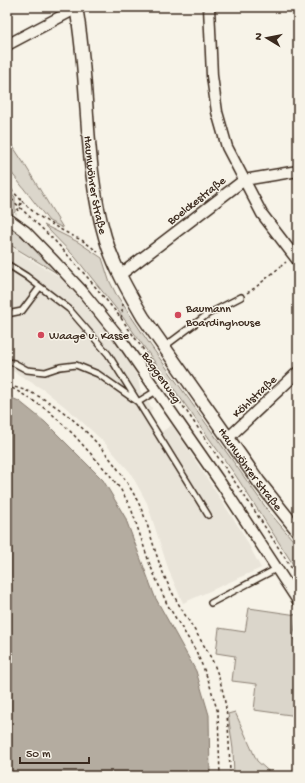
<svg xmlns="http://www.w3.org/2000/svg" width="305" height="783" font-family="'Gochi Hand',sans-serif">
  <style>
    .built { fill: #e9e4d9 }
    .green { fill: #dbd6cb; stroke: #8b8074 }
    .water { fill: #b4aca0; stroke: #84786c }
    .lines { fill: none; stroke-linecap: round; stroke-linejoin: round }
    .service-casing { stroke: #3b2a1e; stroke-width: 8 }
    .minor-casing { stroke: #3b2a1e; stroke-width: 13 }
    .tertiary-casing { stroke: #3b2a1e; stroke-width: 15 }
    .path { stroke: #3b2a1e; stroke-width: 1.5; stroke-dasharray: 3 3; stroke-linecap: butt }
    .service { stroke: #f7f3e8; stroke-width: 5 }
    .minor { stroke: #f7f3e8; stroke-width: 10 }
    .tertiary { stroke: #f7f3e8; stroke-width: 12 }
    .poi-dot { fill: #d1495b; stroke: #f7f3e8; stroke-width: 1.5 }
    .labels { text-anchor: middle; stroke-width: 3; stroke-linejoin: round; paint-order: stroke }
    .street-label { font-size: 12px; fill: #3b2a1e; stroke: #f7f3e8 }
    .poi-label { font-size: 12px; fill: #3b2a1e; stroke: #f7f3e8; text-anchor: start }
  </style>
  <rect width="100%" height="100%" fill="#f7f3e8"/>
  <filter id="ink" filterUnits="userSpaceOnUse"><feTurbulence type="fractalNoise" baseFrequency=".025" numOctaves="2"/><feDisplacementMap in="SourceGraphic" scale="8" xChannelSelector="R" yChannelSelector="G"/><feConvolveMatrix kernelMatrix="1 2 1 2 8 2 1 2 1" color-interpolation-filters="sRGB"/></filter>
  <g filter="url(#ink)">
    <path class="built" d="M7 245 61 278 117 341 138 377 140 390 152 408 150 416 161 432 172 425 242 532 261 568 183 603 169 571 147 503 130 472 103 441 69 410 44 390 11 370H7Z"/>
    <path class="green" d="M7 143 10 146 12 145 25 165 63 228 49 221 7 167Z
      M7 188 15 197V212L12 214 7 213Z
      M7 225C27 240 44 257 60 275L7 243Z
      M44 225 78 242 102 258 109 280 116 294 151 346 269 512 298 546V572L236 476 122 316 75 257Z
      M249 608 297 615 293 639 298 640V716L254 710 257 684 232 681 235 656 216 653 219 628 245 632Z
      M235 712 257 761 274 776H234L233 749 228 714Z"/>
    <path class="water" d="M7 396 19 401 45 422 103 480 125 517 155 597 196 671 209 715 210 776H7Z"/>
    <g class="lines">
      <g class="service-casing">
        <path id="service" d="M7 264 26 276 69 309 108 354 138 402 156 391
          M7 314 22 311 40 287
          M164 347 208 314 241 297
          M7 362 14 363 27 370 45 372 60 367 76 365 98 374 138 402 208 515
          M211 603 276 569"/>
      </g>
      <g class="minor-casing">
        <path id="minor" d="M209 7 212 76 217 112 227 147 262 214 298 261
          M7 45 77 8
          M7 218 25 231 54 261 82 291 120 338 222 485 298 601
          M120 275 244 180 298 171
          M228 438 298 372"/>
      </g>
      <g class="tertiary-casing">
        <g id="tertiary">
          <path id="s1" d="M76 7C90 83 83 163 105 237 113 265 128 291 143 317L259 482 298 531"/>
        </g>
      </g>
      <path class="path" d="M7 185 22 201 16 214
        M7 195 55 241 88 278 121 318 185 409 254 510 298 578
        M22 201C39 219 56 227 77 238 85 241 91 247 98 252
        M247 293 256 287 286 262
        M121 318 123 304
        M7 385 29 398 50 412 73 434 109 474 121 490 131 508 150 565 167 604 196 651 208 679 218 713 220 776
        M9 386C61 395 115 456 138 502 149 524 153 548 162 570 174 602 195 628 211 658 229 694 229 736 230 776"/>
      <use href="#service" class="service"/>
      <use href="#minor" class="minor"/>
      <use href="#tertiary" class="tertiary"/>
    </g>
  </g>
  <g class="poi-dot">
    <circle cx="178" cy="315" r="4"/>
    <circle cx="41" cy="335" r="4"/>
  </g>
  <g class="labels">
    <g class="street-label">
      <text dy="4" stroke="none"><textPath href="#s1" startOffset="179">Haunwöhrer Straße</textPath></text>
      <text transform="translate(196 200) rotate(-38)" y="4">Boelckestraße</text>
      <text transform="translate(162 377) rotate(55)" y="4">Baggerweg</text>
      <text transform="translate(254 396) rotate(-43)" y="4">Köhlstraße</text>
      <text dy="4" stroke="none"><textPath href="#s1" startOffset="507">Haunwöhrer Straße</textPath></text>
    </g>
    <g class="poi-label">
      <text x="186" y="312">Baumann<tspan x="186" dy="14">Boardinghouse</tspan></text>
      <text x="49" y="339">Waage u. Kasse</text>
    </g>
  </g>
  <rect width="305" height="783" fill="none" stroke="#f7f3e8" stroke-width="24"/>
  <rect x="12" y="12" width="281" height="759" fill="none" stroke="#3b2a1e" stroke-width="1.5" filter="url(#ink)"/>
  <g transform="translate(267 38) rotate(280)" stroke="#f7f3e8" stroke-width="3" paint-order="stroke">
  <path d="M0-3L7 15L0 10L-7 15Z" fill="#3b2a1e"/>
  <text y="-6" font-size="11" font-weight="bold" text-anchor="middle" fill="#3b2a1e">N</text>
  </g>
  <path d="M20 757v6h69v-6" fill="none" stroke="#3b2a1e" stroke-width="2"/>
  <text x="26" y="757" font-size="12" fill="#3b2a1e" stroke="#f7f3e8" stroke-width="3" paint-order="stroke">50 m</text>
</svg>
